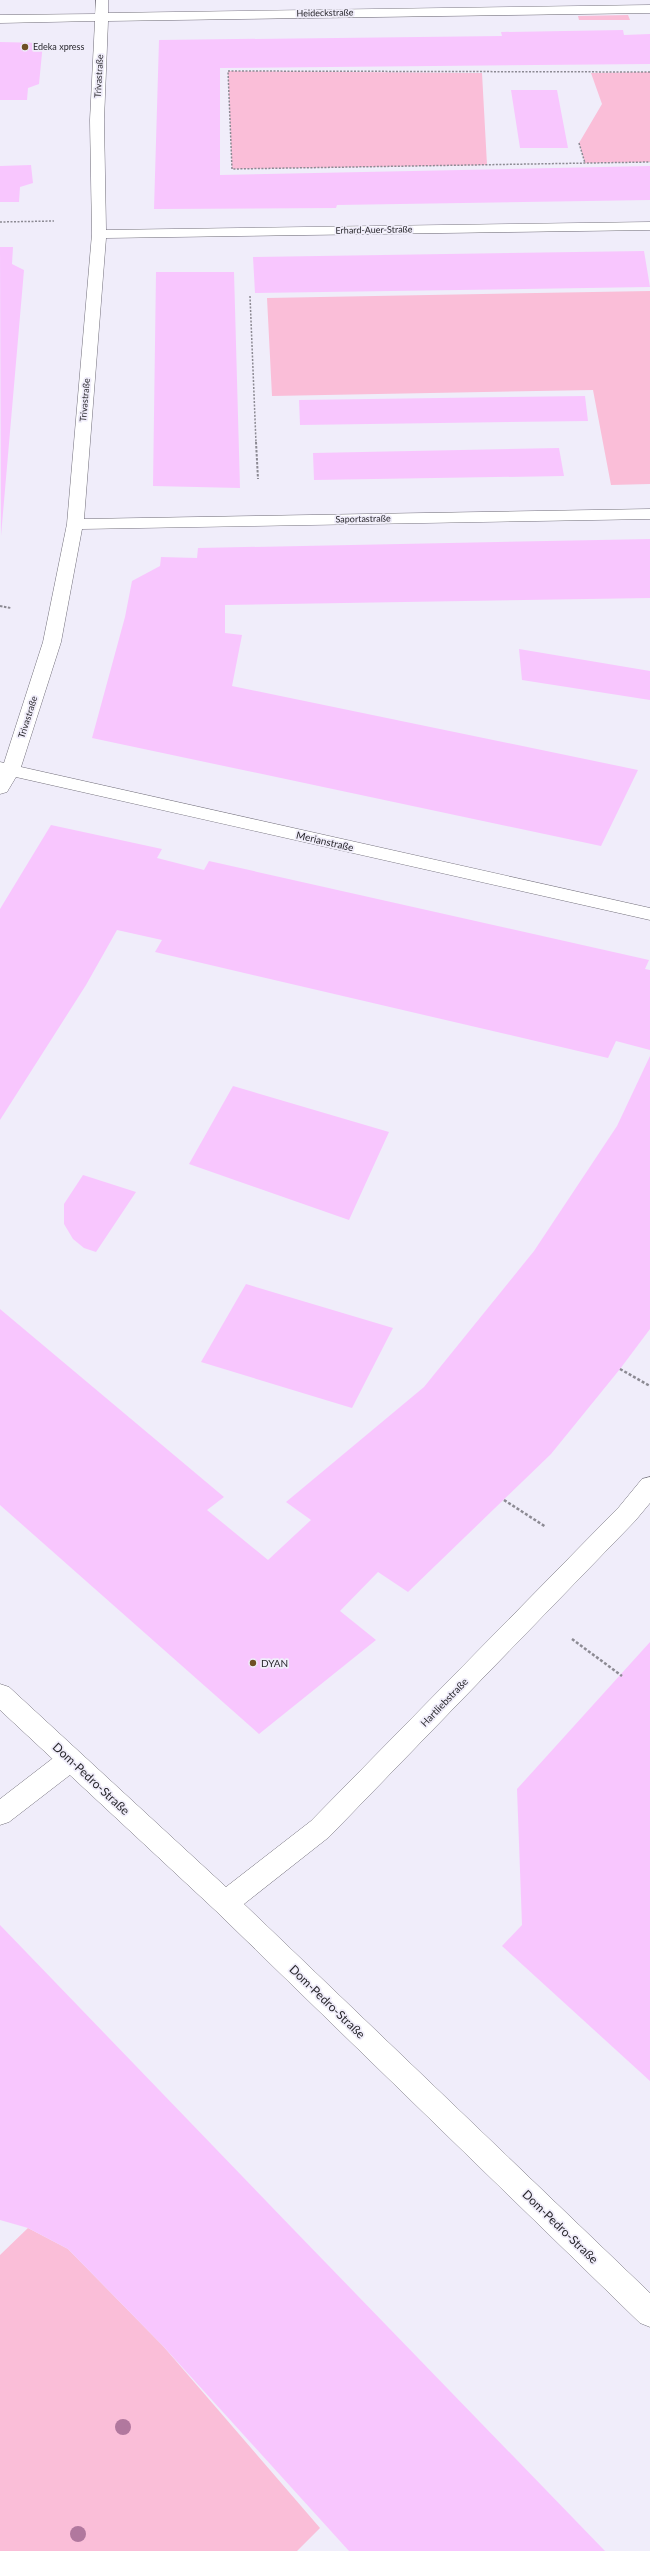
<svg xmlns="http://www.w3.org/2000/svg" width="650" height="2551" font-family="Lato,sans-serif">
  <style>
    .green { fill: #fabed8 }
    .building { fill: #f8c6fe }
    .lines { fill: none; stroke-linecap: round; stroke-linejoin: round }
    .lane-casing { stroke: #726f7a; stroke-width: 1 }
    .street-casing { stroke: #726f7a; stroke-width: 1 }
    .path-far2 { stroke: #8c8a93; stroke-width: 1.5; stroke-dasharray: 2 1.5; stroke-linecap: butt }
    .path-far1 { stroke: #8c8a93; stroke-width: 2; stroke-dasharray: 2.5 1.5; stroke-linecap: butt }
    .path { stroke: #8c8a93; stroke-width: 2.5; stroke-dasharray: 3 2; stroke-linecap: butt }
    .lane { fill: #fff; fill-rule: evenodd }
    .street { fill: #fff; fill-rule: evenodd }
    .tree { fill: #b1789e }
    .poi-dot { fill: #6f5025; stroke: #f0edfa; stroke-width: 1.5 }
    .labels { text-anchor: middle; stroke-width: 3.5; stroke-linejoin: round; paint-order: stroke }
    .far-street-label { font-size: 9px; fill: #28272c; stroke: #f0edfa }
    .far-poi-label { font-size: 9px; fill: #28272c; stroke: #f0edfa; text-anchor: start }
    .street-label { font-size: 10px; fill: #28272c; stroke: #f0edfa }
    .poi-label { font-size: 10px; fill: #28272c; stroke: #f0edfa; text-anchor: start }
    .near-street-label { font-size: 12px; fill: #28272c; stroke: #f0edfa }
  </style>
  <rect width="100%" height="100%" fill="#f0edfa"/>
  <path class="green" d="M628 15 630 20H579L578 16Z
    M228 71 482 73 487 165 232 169Z
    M650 72V162L585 163 579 143 602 104 591 73Z
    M650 291V484L611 485 593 390 272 396 267 298Z
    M28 2228 68 2249 163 2346 320 2528 297 2551H0V2255Z"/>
  <path class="building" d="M623 30 624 35 650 34V64L220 68V175L650 166V200L337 205 336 208 154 209 159 40 502 36 501 32Z
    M0 42 43 43 39 84 28 88 27 100H0Z
    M511 90H557L568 148H520Z
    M31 165 33 183 20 187 19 202H0V166Z
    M0 247H13L12 264 24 270 1 536Z
    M644 251 650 287 255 293 253 257Z
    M156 272H234L240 488 153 486Z
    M585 396 588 421 300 425 299 400Z
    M559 448 564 476 314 480 313 453Z
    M650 539V598L225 605V633L242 635 232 686 638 770 601 846 92 738 125 617 132 581 160 566 161 557 197 558 198 548Z
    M519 649 650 671V700L522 680Z
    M51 825 162 849 157 858 204 870 209 861 649 960 645 969 650 970V1050L616 1041 608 1058 155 952 162 940 117 930 86 985 0 1120V909Z
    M650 1056V1329L620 1369 551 1454 408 1592 378 1572 340 1611 376 1640 259 1734 0 1505V1309L224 1497 207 1510 268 1560 311 1520 286 1502 424 1387 534 1251 617 1126Z
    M233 1086 389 1132 349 1220 189 1164Z
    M83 1175 136 1192 96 1252 84 1248 73 1239 64 1224V1204Z
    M246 1284 393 1328 352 1408 201 1362Z
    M650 1642V2081L502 1946 522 1925 517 1789Z
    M0 1925 295 2231 605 2551H349L163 2346 68 2249 28 2228 0 2220Z"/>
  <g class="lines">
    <g class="lane-casing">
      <path id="lane" d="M70 1749 79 1752 83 1760 79 1768 9 1822 0 1825V1799L61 1752Z"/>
    </g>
    <g class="street-casing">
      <path id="street" d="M96 0H108V13L650 5V13L108 21 104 120 106 230 650 222V230L106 238 84 519 650 509V519L82 529 61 642 21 767 650 908V920L16 777 7 792 0 794V762L4 763 43 642 67 524 92 234 90 120 95 21 0 23V15L95 14Z
        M650 1477V1503L635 1521 329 1837 244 1904 650 2293V2327L640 2323 216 1911 0 1710V1684L9 1687 226 1887 311 1821 619 1507 642 1479Z"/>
    </g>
    <path class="path-far2" d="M650 72 228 71 232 169 650 162
      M579 143 585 163
      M0 222 54 221
      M250 296 256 443"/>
    <path class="path-far1" d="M256 442 258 479
      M0 606 11 608"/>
    <path class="path" d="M620 1369 650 1386
      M504 1500 546 1527
      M572 1639 622 1676"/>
    <use href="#lane" class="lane"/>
    <use href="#street" class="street"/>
  </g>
  <g class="tree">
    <circle cx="123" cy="2427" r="8"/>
    <circle cx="78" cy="2534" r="8"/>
  </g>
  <g class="poi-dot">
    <circle cx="25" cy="47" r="4"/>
    <circle cx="253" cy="1663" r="4"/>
  </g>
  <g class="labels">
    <g class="far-street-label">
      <text transform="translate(325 13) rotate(-1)" y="3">Heideckstraße</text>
      <text transform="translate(99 76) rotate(-87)" y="3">Trivastraße</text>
      <text transform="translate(374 230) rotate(-1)" y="3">Erhard-Auer-Straße</text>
      <text transform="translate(85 400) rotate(-85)" y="3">Trivastraße</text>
      <text transform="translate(363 519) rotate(-1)" y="3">Saportastraße</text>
      <text transform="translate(28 717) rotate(-72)" y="3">Trivastraße</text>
    </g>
    <g class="far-poi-label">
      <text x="33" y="50">Edeka xpress</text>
    </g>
    <g class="street-label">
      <text transform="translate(325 841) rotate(13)" y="4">Merianstraße</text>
      <text transform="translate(444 1702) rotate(-46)" y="4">Hartliebstraße</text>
    </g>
    <g class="poi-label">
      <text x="261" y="1667">DYAN</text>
    </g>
    <g class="near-street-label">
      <text transform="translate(91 1779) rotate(43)" y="4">Dom-Pedro-Straße</text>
      <text transform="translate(327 2002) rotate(44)" y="4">Dom-Pedro-Straße</text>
      <text transform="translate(560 2227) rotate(44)" y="4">Dom-Pedro-Straße</text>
    </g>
  </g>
</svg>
